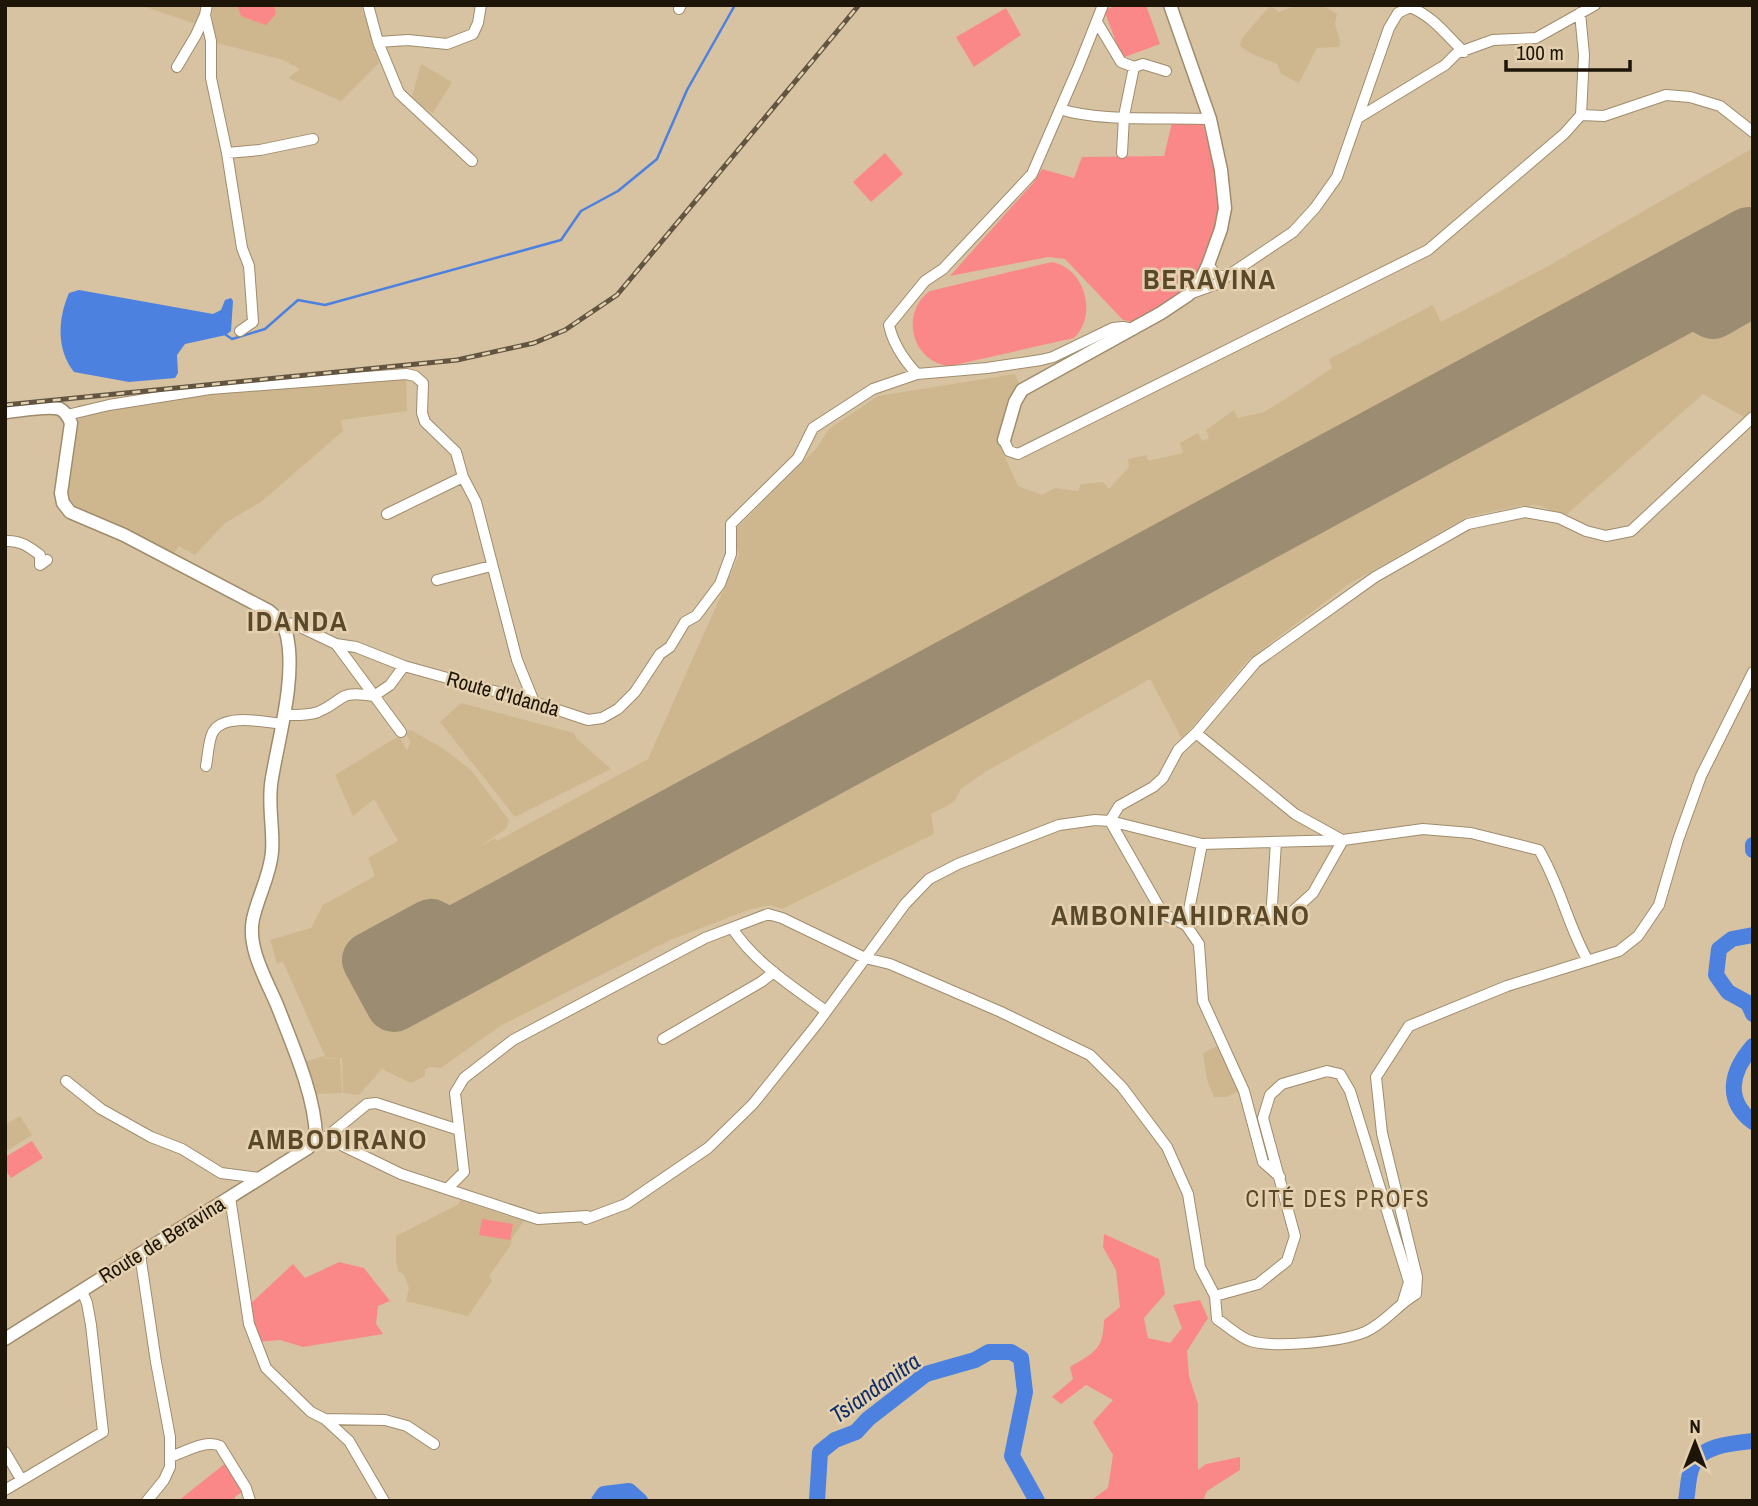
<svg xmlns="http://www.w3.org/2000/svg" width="1758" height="1506" font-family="'Archivo Narrow',sans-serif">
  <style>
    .built { fill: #ceb78e }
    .green { fill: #fb8888 }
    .water { fill: #4c81df }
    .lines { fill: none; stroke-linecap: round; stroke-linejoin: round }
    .stream { stroke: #4c81df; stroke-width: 2.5 }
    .river { stroke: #4c81df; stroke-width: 16 }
    .runway { stroke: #9c8c72; stroke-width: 56 }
    .minor-casing { stroke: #9f8c6c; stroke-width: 12 }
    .tertiary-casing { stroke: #9f8c6c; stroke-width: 15 }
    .minor { stroke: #fff; stroke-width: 10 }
    .tertiary { stroke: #fff; stroke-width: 12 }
    .rail-casing { stroke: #615541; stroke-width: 5 }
    .rail { stroke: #e4d0ae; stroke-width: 2.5; stroke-dasharray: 8; stroke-linecap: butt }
    .labels { text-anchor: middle; stroke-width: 5; stroke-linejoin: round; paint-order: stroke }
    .street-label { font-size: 21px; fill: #1c1508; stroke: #e4d0ae }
    .neighbourhood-label { font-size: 23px; letter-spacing: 2px; fill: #59482a; stroke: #e4d0ae }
    .water-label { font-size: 23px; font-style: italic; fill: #0e2f6b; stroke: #e4d0ae }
    .district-label { font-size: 28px; font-weight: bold; letter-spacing: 2px; fill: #59482a; stroke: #e4d0ae }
  </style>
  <rect width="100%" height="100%" fill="#d7c3a2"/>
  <path class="built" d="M140 5H204L199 25Z
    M212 5H361L379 63 341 101 288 78 300 69 283 60 213 42Z
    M1297 5H1322L1337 14 1335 24 1340 40 1339 47 1317 48 1299 83 1281 74 1277 64 1252 54 1240 46 1242 38 1270 6 1279 12Z
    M421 64 452 82 433 113 411 100Z
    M1753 148V417L1749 420 1703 394 1566 515 1537 505 1519 506 1467 517 1349 584 1249 659 1182 739 1150 679 985 772 961 789 954 802 931 814 934 834 782 909 770 905 751 909 670 940 500 1026 441 1068 430 1067 425 1070V1076L411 1083 382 1069 359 1095 343 1093 342 1058H326L283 962 277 963 270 940 311 928 323 905 375 876 368 858 398 841 374 799 353 816 335 775 399 736 407 751 410 742 406 732 411 730 444 749 471 770 509 820 506 829 478 847 495 838 497 841 648 759 739 555 732 533 816 449 829 429 878 396 1015 374 1021 387 1005 422 1000 446 1018 486 1042 495 1055 488 1078 491 1081 484 1103 482 1109 489 1129 467 1128 459 1147 455 1148 461 1183 453 1180 443 1198 433 1202 441 1209 438 1206 430 1234 410 1238 418 1264 412 1304 387 1332 368 1329 359 1433 305 1441 322 1543 269Z
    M406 374 407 411 341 420 343 431 261 502 225 523 195 555 179 546 173 555 66 501 79 418 78 405Z
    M461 703 574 733 577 739 611 769 515 817 440 722Z
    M1221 1044 1242 1089 1227 1097H1214L1207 1080 1203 1053Z
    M324 1056 326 1059 340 1058 342 1093 314 1094 304 1062Z
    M20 1116 32 1135 5 1152V1125Z
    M460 1200 524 1221 512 1238 511 1245 489 1276 492 1281 468 1316 406 1301 409 1288 404 1275 398 1271 396 1260V1236L459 1204Z"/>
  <path class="green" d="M237 5H274L276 14 266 25 241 16Z
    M1119 5H1146L1160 44 1122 58 1104 10Z
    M1006 8 1021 35 974 67 956 37Z
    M1172 123 1203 124 1219 186 1218 221 1196 280 1180 299 1139 323 1123 320 1065 259 1048 257 950 276 1033 183 1042 169 1074 178 1082 157 1164 156Z
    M885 153 903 174 871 202 853 182Z
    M1052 262C1085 268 1098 315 1074 338L950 366C912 363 899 313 930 291Z
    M32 1141 43 1158 11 1178 5 1169V1157Z
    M482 1219 513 1224 510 1240 479 1235Z
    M1104 1234 1159 1259 1165 1294 1144 1318 1148 1338 1170 1343 1182 1328 1173 1305 1200 1300 1208 1318 1187 1351 1189 1376 1198 1404V1470L1206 1464 1240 1457V1470L1207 1491 1203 1501H1090L1108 1488 1113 1455 1093 1422 1113 1400 1086 1385 1061 1404 1052 1397 1073 1379 1070 1367C1095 1352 1103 1350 1104 1320L1120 1307 1116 1270 1103 1247Z
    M339 1262 364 1268 390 1301 378 1306 376 1324 383 1334 303 1347 280 1340 256 1342 247 1307 293 1264 305 1278Z
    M227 1462 243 1491 235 1497 234 1501H178Z"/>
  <path class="water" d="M79 290 213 314 221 310 225 300 231 298 233 301 231 331 226 335 185 344 177 355 178 373 175 378 129 382 74 372C56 349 58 318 69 293Z"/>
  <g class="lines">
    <path class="stream" d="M226 335 232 339 265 329 298 300 325 305 561 240 581 211 618 191 657 159 687 90 735 5"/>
    <path class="river" d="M1753 845V850
      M1753 935 1732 939 1719 949 1716 975 1728 992 1748 1003 1753 1014
      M1753 1046C1731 1071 1724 1100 1753 1122
      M599 1501 604 1494 629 1491 640 1501
      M817 1501 820 1452 835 1440 856 1432 868 1419 926 1374 975 1360 989 1352H1011L1021 1358 1025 1392 1012 1456 1037 1501
      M1686 1501C1688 1490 1688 1476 1692 1467 1700 1445 1734 1443 1753 1441"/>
    <path class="runway" d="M1753 241 1749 235 450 937 431 927 370 960 394 1004 1693 300 1713 311 1753 288"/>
    <g class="minor-casing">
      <path id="minor" d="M207 5 205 15 211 41V78L227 153 242 248 249 266 253 322 240 331
        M368 5 378 42 399 93 472 161
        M679 9 681 5
        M1097 22 1121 62 1134 67 1143 64 1166 71
        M378 42 408 40 447 44 473 34 478 23 481 5
        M177 67 196 35 205 15
        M1060 109C1099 122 1167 117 1210 119
        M1581 115 1604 116 1666 95 1690 97 1720 106 1753 132
        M1358 118 1445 65 1457 53 1493 40 1536 38 1595 5
        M227 153 260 150 313 139
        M1122 153 1124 116 1134 67
        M1208 265 1217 275 1226 277 1293 232 1315 208 1337 177 1389 28 1398 13 1410 7C1434 17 1446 35 1464 52
        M1189 294 1220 283 1226 277
        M917 374C904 360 893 344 889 325L925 281 943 269 1032 174 1078 68 1103 5
        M67 415 109 405 210 389 406 374 415 376 423 383 422 413 425 422 456 452 463 477 476 502 517 660 534 702
        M1004 440 1009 451 1018 454 1428 250 1564 134 1581 115 1584 55 1580 13
        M387 514 463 477
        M5 541C20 540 28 546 40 555V565L47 560
        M437 580 491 566
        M283 623 294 624 336 644 356 647 404 666 534 702 588 720 602 718 618 709 635 692 660 654 670 647 685 622 696 616 720 584 731 554V524L798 458 813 428 873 389 917 374 987 368 1041 360 1053 357 1113 328 1123 327 1134 329
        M336 644 401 732
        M284 715C295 715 307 716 318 712 347 700 335 690 374 696L390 685 404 666
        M1196 733 1295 814 1342 840
        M206 766C208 756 208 744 212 734 221 712 265 722 283 724
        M1110 821 1119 806 1153 787 1163 778 1178 750 1196 733 1256 662 1375 577 1468 524 1525 512 1559 518 1586 531 1606 536 1631 531 1753 417
        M1110 821 1163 914 1186 925 1199 944 1203 1001 1244 1091 1263 1162 1280 1177
        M1271 920 1276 842
        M1186 925 1213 914 1247 919 1283 920 1313 893 1343 840
        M1186 925 1202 844
        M732 928C755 963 793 987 826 1011
        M663 1039 761 982 774 972
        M66 1081 101 1109 151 1137 182 1149 221 1173 260 1178
        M316 1137 337 1143 401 1174 538 1219 587 1216 586 1219 626 1204 708 1148 753 1104 817 1024 905 904 929 879 958 864 1059 825 1095 820 1110 821 1202 844 1343 840 1423 829 1471 833 1539 850C1560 885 1568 926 1588 961
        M324 1139 367 1104 376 1103 459 1130
        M447 1189 464 1172 455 1093 464 1078 513 1040 705 938 768 914 782 918 865 958 890 964 1001 1012 1090 1055 1122 1087 1167 1147 1188 1194 1200 1267 1215 1296 1217 1319C1226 1325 1237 1335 1248 1340 1271 1349 1341 1342 1365 1332 1385 1323 1397 1305 1416 1294L1417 1277 1382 1133 1376 1077 1409 1026 1507 986 1619 951 1638 936 1659 905 1678 840 1701 776 1753 672
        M230 1197 249 1324 266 1368 311 1412 325 1419 349 1441 384 1501
        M140 1254 156 1362 170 1437V1467L164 1480 147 1501
        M1215 1296 1258 1284 1287 1261 1295 1236 1263 1118 1270 1095 1282 1084 1327 1071 1340 1074 1350 1091 1409 1282 1403 1302
        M325 1419 385 1420 407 1426 434 1444
        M5 1452 21 1479
        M170 1457C185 1452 206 1439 220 1446L246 1488 250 1501
        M5 1490 103 1432 91 1325 87 1303 82 1291"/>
    </g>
    <g class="tertiary-casing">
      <path id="tertiary" d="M5 412C18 411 49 405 60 409 66 412 69 418 71 423L61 493 63 503 70 512 124 535 269 611C278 619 285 624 287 636 296 678 279 736 272 778 267 803 274 828 272 852 270 876 258 896 253 919 247 948 266 979 277 1005 292 1044 315 1095 316 1137L308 1148 5 1339
        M1004 440 1015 402 1022 390 1161 313 1188 295 1200 282 1208 265 1221 229 1225 208 1221 170 1210 119 1170 5"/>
    </g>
    <use href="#minor" class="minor"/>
    <use href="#tertiary" class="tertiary"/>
    <g class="rail-casing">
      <path id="rail" d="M5 405 457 360 534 343 565 330 617 295 859 5"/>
    </g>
    <use href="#rail" class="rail"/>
  </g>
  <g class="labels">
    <g class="street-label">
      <text transform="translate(503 694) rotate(16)" y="7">Route d'Idanda</text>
      <text transform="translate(162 1240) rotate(-32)" y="7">Route de Beravina</text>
    </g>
    <g class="neighbourhood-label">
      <text x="1338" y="1207">CITÉ DES PROFS</text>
    </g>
    <g class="water-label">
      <text transform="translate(875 1388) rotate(-35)" y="8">Tsiandanitra</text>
    </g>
    <g class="district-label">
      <text x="1210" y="289">BERAVINA</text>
      <text x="298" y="631">IDANDA</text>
      <text x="1181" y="925">AMBONIFAHIDRANO</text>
      <text x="338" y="1149">AMBODIRANO</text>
    </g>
  </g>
  <rect width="1758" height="1506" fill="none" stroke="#1c1508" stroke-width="14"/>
  <g transform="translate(1695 1443)" stroke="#e4d0ae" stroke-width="5" paint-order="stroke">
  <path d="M0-5L12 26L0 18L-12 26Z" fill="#1c1508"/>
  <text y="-10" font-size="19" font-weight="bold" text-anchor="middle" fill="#1c1508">N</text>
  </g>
  <path d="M1506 60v10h124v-10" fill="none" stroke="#1c1508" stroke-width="3.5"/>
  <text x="1516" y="60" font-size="21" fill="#1c1508" stroke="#e4d0ae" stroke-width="5" paint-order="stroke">100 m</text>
</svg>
